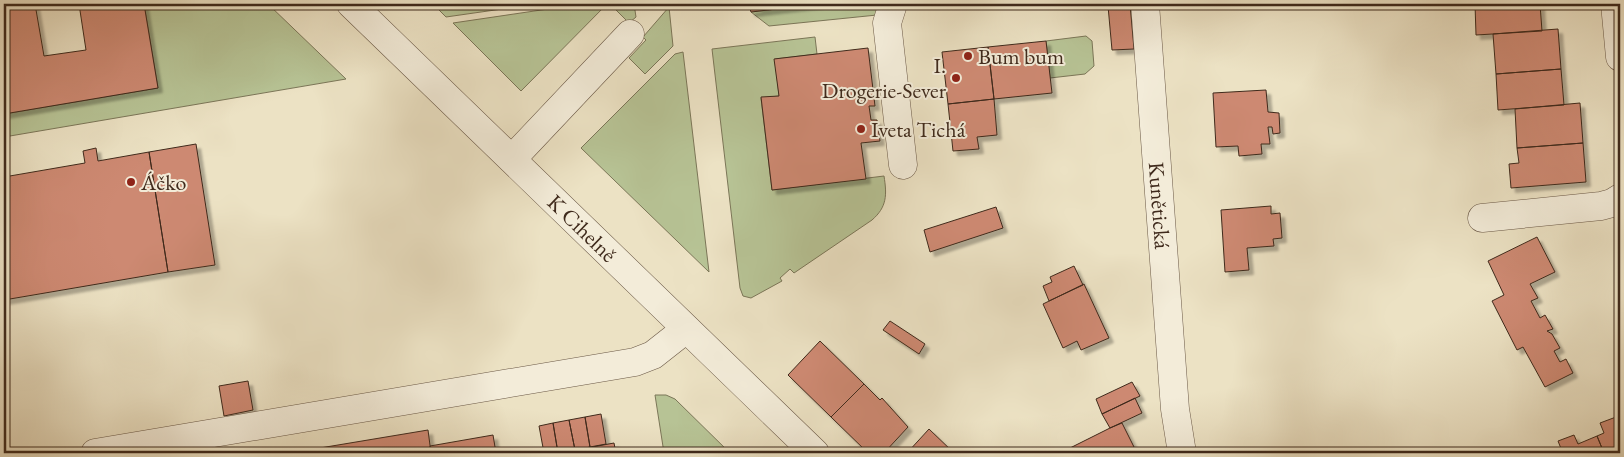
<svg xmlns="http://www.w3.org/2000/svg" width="1624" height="457" font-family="'EB Garamond',serif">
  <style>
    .green { fill: #b7c395; stroke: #7b7658 }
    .building { fill: #cd8972; stroke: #3f2a1c; filter: url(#shadow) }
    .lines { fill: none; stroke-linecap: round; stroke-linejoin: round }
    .minor-casing { stroke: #6a5846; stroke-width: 29 }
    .minor { stroke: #f3ecd9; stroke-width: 28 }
    .poi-dot { fill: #8f2418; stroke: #f3ecd9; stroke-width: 2 }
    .labels { text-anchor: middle; stroke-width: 4; stroke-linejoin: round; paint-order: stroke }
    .poi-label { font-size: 22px; fill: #3f2a1c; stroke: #f3ecd9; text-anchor: start }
    .street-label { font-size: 22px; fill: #3f2a1c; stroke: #f3ecd9 }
  </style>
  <defs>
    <filter id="shadow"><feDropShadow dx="4.5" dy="4.5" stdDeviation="1" flood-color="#0004"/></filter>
  </defs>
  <rect width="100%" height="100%" fill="#ece2c4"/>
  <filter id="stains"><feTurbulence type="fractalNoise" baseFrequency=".004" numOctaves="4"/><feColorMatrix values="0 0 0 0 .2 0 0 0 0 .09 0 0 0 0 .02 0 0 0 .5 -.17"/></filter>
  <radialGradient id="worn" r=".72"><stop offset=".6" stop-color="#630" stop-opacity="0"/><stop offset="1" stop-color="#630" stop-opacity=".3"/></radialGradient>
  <path class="green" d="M144 4H268L346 79 4 137V114L158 88Z
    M441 4H537L446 17 439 10Z
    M582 4H607L521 91 453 23Z
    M610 4H634L636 17 629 23Z
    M819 4H876L877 15 769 26 751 12Z
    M669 7 673 46 645 74 629 58 646 40 643 37Z
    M1086 36 1092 41 1094 66 1085 74 1050 78 1046 41Z
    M815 37 817 54 775 59 779 96 761 98 772 190 884 176C887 195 887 207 872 220L794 273 790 269 780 278 782 281 751 298 743 296 740 288 712 49Z
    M683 52 709 272 581 148 675 54Z
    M655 395H666L675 399 730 453H664Z"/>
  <path class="building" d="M4 4H35L44 56 86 50 79 4H144L158 88 4 114Z
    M757 4H819L751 12 750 9 758 8Z
    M1130 4 1134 49 1112 50 1108 6Z
    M1475 4H1540L1542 31 1476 35Z
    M1558 29 1561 69 1496 74 1493 34Z
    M1046 41 1052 93 994 99 988 47Z
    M988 47 994 99 948 104 942 52Z
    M868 48 875 106H869L871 120H877L880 141 861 143 866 179 772 190 761 97 779 96 774 59Z
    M1561 69 1564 105 1498 110 1496 74Z
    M1266 90 1268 112 1279 113 1280 133 1273 134 1272 127H1268L1270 144H1261L1262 154 1239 156 1238 146 1216 147 1213 93Z
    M994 99 997 135 977 137 979 149 953 151 948 104Z
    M1580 103 1583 143 1517 148 1515 109Z
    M1583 143 1586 182 1511 188 1509 164 1519 163 1517 148Z
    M196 144 215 265 168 272 149 152Z
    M96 148 98 161 149 152 168 272 4 300V177L85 163 83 151Z
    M1271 206V214L1280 213 1282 238 1273 239 1274 246 1247 248 1249 270 1225 272 1221 210Z
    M996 207 1003 228 930 252 924 230Z
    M1537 237 1555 272 1530 284 1538 298 1531 301 1540 318 1545 315 1553 329 1547 331 1552 334 1560 348 1554 351 1560 362 1566 359 1573 373 1545 387 1523 347 1517 350 1492 301 1504 295 1488 261Z
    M1074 266 1083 285 1049 301 1043 286 1052 282 1050 277Z
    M1084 284 1109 338 1081 350 1077 341 1063 348 1043 304Z
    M890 321 925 344 919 354 883 330Z
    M820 341 864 384 831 417 788 375Z
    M248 381 253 410 224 416 219 386Z
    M1132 382 1140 396 1102 414 1096 399Z
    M864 384 880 400 882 398 908 427 884 453H868L831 417Z
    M1135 398 1142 413 1110 428 1102 414Z
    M601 414 606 444 590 447 585 417Z
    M585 417 590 447 575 450 569 420Z
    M1616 417 1620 426V453H1604L1597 436 1604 433 1600 423Z
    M569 420 575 450 558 453 553 423Z
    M553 423 558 453H544L539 426Z
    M1122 423 1137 453 1062 452 1110 428Z
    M929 429 954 453H907Z
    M428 430 431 453H290Z
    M493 435 496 453H431L430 446Z
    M1574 435 1578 444 1597 436 1604 453H1557L1562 451 1558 441Z
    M614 443 616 453H588L587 448Z"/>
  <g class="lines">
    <g class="minor-casing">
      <g id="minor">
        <path id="s1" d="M351 4 815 453"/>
        <path d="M893 4 887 23 903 165"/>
        <path id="s2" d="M1145 4 1175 409 1182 453"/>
        <path d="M1615 4 1620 57"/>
        <path d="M512 159 630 34"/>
        <path d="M1482 218 1601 206 1612 203 1620 198"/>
        <path d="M95 453 635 362 653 355 686 329"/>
      </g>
    </g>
    <use href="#minor" class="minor"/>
  </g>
  <g class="poi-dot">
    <circle cx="968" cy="56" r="5"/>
    <circle cx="956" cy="78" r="5"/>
    <circle cx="861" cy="129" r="5"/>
    <circle cx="131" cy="182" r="5"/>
  </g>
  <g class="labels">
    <g class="poi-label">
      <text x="978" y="64">Bum bum</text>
      <text x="946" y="73" text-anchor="end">I.<tspan x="946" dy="25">Drogerie-Sever</tspan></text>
      <text x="871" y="137">Iveta Tichá</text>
      <text x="141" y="190">Áčko</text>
    </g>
    <g class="street-label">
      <text dy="8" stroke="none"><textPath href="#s2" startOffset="202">Kunětická</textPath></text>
      <text dy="8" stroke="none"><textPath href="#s1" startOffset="322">K Cihelně</textPath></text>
    </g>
  </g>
  <rect width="1624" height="457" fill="none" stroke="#ece2c4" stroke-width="20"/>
  <rect x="5" y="5" width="1614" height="447" fill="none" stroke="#3f2a1c" stroke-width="2.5"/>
  <rect x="10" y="10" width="1604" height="437" fill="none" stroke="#3f2a1c"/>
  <rect width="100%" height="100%" filter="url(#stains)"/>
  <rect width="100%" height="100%" fill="url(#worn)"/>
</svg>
